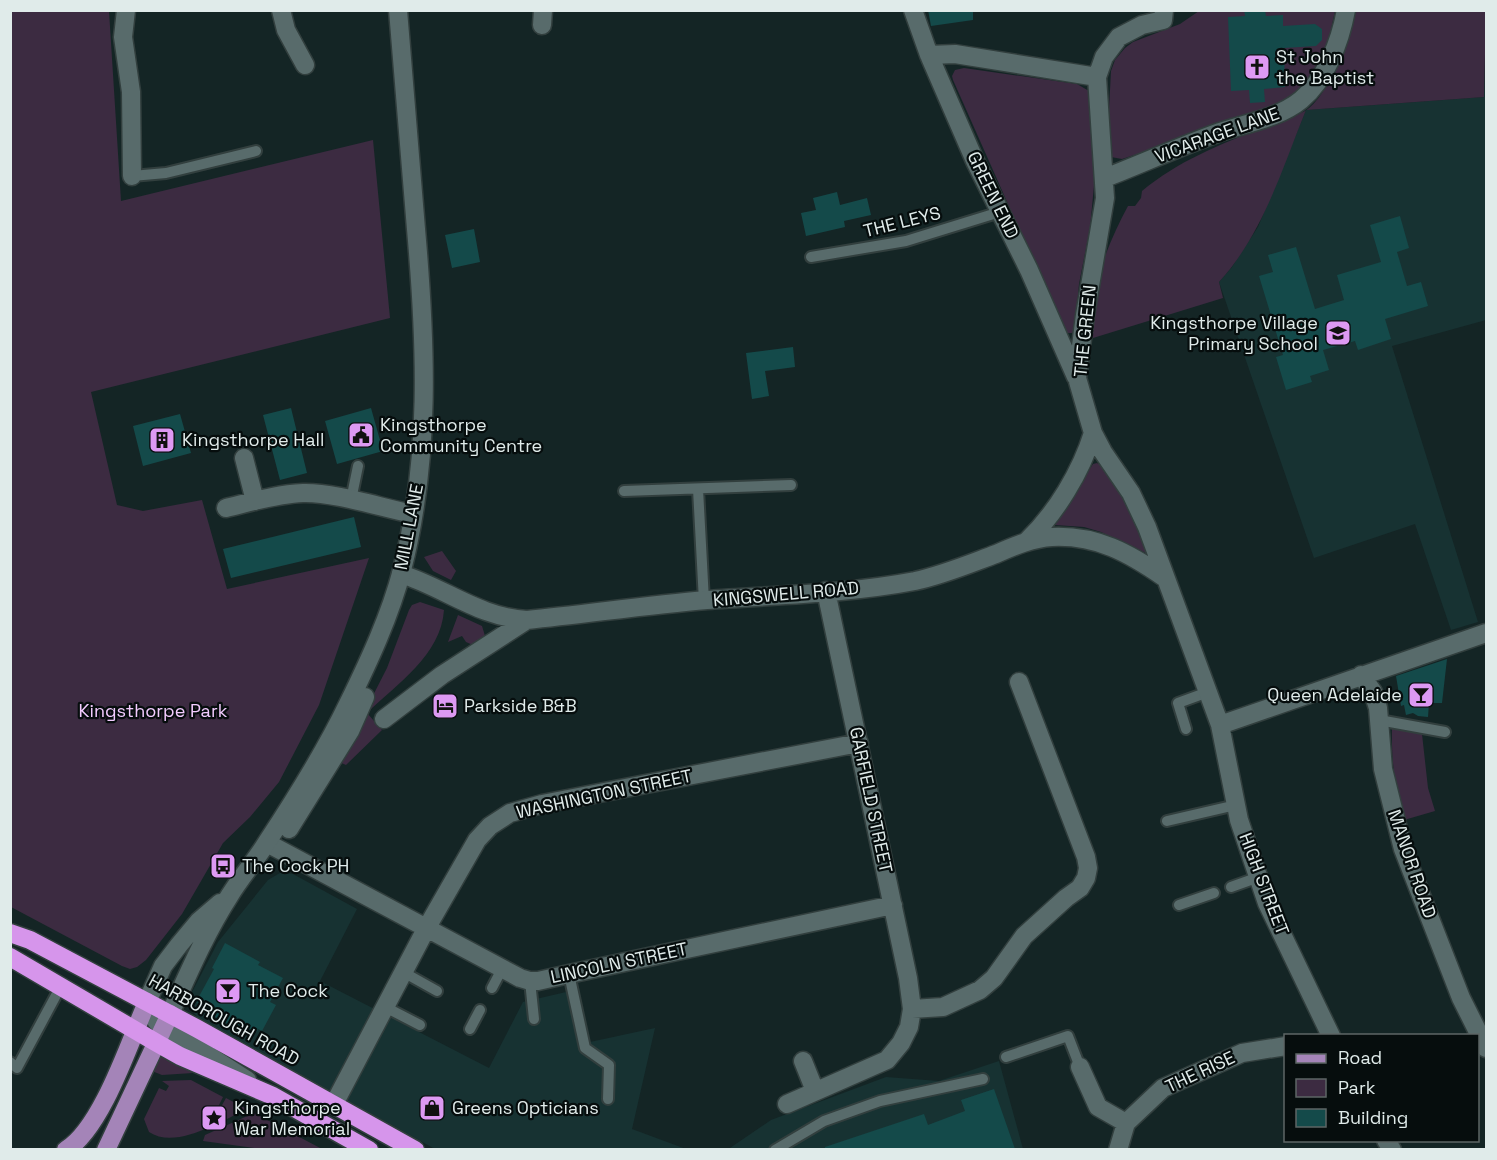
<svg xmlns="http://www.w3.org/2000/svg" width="1497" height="1160" font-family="'Space Grotesk',sans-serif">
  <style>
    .built { fill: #173232 }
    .green { fill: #3c2b41 }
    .building { fill: #144a4a }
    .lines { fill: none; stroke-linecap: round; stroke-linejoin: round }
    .lane-casing { stroke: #323f3e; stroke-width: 14 }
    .street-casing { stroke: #323f3e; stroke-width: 21 }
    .secondary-casing { stroke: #323f3e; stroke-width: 21 }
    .primary-casing { stroke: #323f3e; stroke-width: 21 }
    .highway-casing { stroke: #323f3e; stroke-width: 21 }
    .lane { stroke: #586b6b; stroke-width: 10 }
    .street { stroke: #586b6b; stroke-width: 18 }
    .secondary { stroke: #586b6b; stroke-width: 18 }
    .primary { stroke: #a484b8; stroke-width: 18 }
    .highway { stroke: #d695eb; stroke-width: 18 }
    .labels { text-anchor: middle; stroke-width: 4.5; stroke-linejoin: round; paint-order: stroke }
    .poi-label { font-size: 18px; fill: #e0ebea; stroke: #060d0d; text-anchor: start }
    .street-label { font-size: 18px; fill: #e0ebea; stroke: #060d0d }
    .park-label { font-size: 18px; fill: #f3ccff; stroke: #060d0d }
  </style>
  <rect width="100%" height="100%" fill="#142525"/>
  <path class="built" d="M1486 36V320L1392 346 1478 622 1451 630 1415 524 1314 558 1219 282 1232 267 1258 227 1306 110 1484 97Z
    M280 873 293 874 357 909 320 981 489 1068 523 1002 579 989 590 1042 655 1028 632 1129 686 1149H435L198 1018 190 1008 191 994 218 942 268 880Z
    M999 1061 1023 1149 727 1150 771 1120 886 1077 939 1081Z"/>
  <path class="green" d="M10 11H109L121 201 373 140 390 318 91 392 117 505 143 511 202 500 227 589 369 558 319 705 279 782 250 817 223 843 182 914 146 960 137 967 130 969 122 966 11 907Z
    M1199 11H1335L1328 43 1318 63 1305 82 1291 96 1264 113 1122 159 1111 157 1108 128 1111 71 1115 60 1125 48 1133 42 1180 24Z
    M1355 11H1486L1484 97 1306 110C1282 169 1263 234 1219 282L1223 298 1093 338C1087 294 1107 245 1128 206H1135L1141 198 1142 191C1178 161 1219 145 1262 128 1276 122 1292 118 1305 111 1329 96 1350 37 1355 11Z
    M964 68 1077 84 1089 91 1095 175 1090 228 1079 284 1075 328 1072 333H1067L1064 330 953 80 952 76 955 70Z
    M1097 463C1118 472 1139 530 1148 552L1146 553 1101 532 1084 527 1055 525 1089 470 1093 464Z
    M442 551 456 571 451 580 433 571 424 557Z
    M420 602 444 610C441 655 397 684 367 713L382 730 346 765 339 762 387 668 409 610 412 605Z
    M458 615 482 626 485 636 483 641 475 646 466 642 462 636 448 642Z
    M1392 728 1422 734 1428 788 1435 811 1404 820C1395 789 1391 760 1392 728Z
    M161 1057 166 1058 193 1073 162 1075 152 1071 158 1060Z
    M191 1080 223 1097 215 1113 217 1114 226 1098 247 1109C221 1121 176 1150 149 1132L144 1119 159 1088 166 1091 169 1086 162 1081Z
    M254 1113 322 1149H261L203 1141 205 1135Z"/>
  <path class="building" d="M928 10H973V20L931 26Z
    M1244 10H1265L1266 16 1283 15V26L1315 24 1322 29V40L1316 46 1284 48 1285 87 1264 89 1265 102 1250 103 1249 90 1231 91 1228 17 1245 16Z
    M837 192 840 205 867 198 871 215 844 221 845 227 806 236 801 213 816 210 813 198Z
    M1400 216 1409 248 1397 252 1407 286 1421 282 1428 306 1385 319 1391 339 1358 350 1355 341 1323 350 1329 370 1310 376 1312 382 1286 390 1276 357 1283 355 1259 276 1273 272 1268 255 1296 247 1315 309 1344 300 1337 275 1381 262 1370 225Z
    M474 229 480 262 452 268 445 235Z
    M793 347 795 367 765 371 769 396 752 399 746 353Z
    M291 408 307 473 280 480 263 415Z
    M371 408 383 451 337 464 325 421Z
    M180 414 191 453 143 466 133 426Z
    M354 517 361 547 231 578 223 549Z
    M1447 659 1442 703H1429L1428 717 1418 716 1413 713 1406 715 1404 705 1401 706 1396 676Z
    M225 943 260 962 258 965 283 978 270 1002 276 1005 262 1031 258 1029 257 1032 244 1026 238 1029 206 1012V1007L196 1002 214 969 212 968Z
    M994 1089 1015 1149H825V1147L924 1114 928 1125 965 1111 961 1100Z"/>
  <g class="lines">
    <g class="lane-casing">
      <path id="lane" d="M132 176 166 173 256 151
        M811 257 906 241 1000 212
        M698 489 704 601
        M624 491 791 485
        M351 500 358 466
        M1379 720 1445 732
        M1186 729 1178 703 1208 692
        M1167 821 1236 805
        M1231 887 1259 877
        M1179 905 1214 893
        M403 972 437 991
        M569 974 585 1048 609 1065 608 1099
        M530 981 534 1019
        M492 988 502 969
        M385 1007 420 1025
        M470 1029 480 1010
        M1006 1057 1068 1036 1080 1067
        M10 1062 17 1068 61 986
        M775 1150 824 1121 880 1101 983 1079"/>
    </g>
    <g class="street-casing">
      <path id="street" d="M126 10 123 37 131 92 132 176
        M281 10 286 30 305 65
        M913 10 929 55 975 161 1029 270 1076 377
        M1164 10 1163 20 1142 25 1119 37 1104 57 1097 77 1105 198 1085 315 1077 378 1093 433 1103 452 1131 493 1147 527 1220 725 1239 820 1267 903 1331 1036
        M542 25 543 10
        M929 55 955 54 1097 77
        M1105 178C1143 163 1181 146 1220 132 1247 123 1279 118 1301 100 1326 79 1340 42 1346 10
        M244 458 255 501
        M226 508C251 502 277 494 303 493 334 492 382 508 413 514
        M1027 541C1056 513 1081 472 1093 433
        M401 574C443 587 481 618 527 620 587 614 647 605 707 600 776 595 847 594 915 581 943 575 969 564 996 554 1014 546 1033 538 1052 537 1097 535 1129 553 1165 578
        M1361 675 1373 692 1378 708 1383 769 1403 849 1461 998 1486 1048
        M384 719 442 675 527 620
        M1220 725 1486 633
        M267 843 520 978 530 981H538L569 974 893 905
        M912 1009 943 1007 980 990 994 978 1024 936 1066 898 1080 888 1086 878 1088 868 1086 857 1019 682
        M803 1061 815 1091
        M1080 1067 1098 1107 1126 1123 1118 1150
        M334 1104 426 929 477 840 490 826 510 813 542 804 859 743
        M787 1104 887 1060 901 1043 909 1027 912 1009 908 978 826 591
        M1126 1123 1163 1088 1242 1053 1286 1046
        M1386 1140 1392 1150"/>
    </g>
    <g class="secondary-casing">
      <path id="secondary" d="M289 829 350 731 365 697
        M220 903 199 921 179 945 163 966 147 1002 148 1009 157 1022 247 1080
        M170 1014C188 974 206 932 230 895 241 877 256 860 267 842 296 798 325 752 348 704 369 661 390 616 402 570 431 458 426 343 416 229 410 156 404 83 398 10"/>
    </g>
    <g class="primary-casing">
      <path id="primary" d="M66 1150C102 1128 130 1041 147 1002
        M106 1150 170 1014"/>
    </g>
    <g class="highway-casing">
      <path id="highway" d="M10 933 30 940 196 1028 415 1150
        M10 957 157 1043 180 1056 273 1096 369 1150"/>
    </g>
    <use href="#lane" class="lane"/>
    <use href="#street" class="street"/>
    <use href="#secondary" class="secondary"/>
    <use href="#primary" class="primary"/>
    <use href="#highway" class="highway"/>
  </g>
  <defs>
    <g id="church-square" transform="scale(1.35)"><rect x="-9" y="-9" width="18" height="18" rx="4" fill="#dd99f3" stroke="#060d0d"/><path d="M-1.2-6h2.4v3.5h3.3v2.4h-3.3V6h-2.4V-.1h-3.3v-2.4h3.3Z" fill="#111"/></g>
    <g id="school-square" transform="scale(1.35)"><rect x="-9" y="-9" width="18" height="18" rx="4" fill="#dd99f3" stroke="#060d0d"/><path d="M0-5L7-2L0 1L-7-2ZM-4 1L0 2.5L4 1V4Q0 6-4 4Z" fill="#111"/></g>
    <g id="civic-square" transform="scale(1.35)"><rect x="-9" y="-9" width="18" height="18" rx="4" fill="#dd99f3" stroke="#060d0d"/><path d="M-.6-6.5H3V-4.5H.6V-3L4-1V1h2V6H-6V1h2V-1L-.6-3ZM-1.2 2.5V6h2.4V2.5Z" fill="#111"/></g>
    <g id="building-square" transform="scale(1.35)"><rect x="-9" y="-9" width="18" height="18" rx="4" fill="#dd99f3" stroke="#060d0d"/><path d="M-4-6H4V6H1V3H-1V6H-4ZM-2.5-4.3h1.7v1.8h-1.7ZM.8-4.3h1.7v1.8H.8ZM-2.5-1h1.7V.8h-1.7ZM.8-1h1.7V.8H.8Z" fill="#111"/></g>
    <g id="bar-square" transform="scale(1.35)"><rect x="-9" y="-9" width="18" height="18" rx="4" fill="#dd99f3" stroke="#060d0d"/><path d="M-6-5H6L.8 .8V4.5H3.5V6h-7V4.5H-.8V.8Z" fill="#111"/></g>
    <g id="hotel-square" transform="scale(1.35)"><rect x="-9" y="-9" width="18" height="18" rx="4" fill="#dd99f3" stroke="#060d0d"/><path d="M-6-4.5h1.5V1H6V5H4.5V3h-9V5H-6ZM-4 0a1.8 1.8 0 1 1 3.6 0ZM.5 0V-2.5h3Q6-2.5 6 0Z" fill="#111"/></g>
    <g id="bus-square" transform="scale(1.35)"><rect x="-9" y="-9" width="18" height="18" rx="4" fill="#dd99f3" stroke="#060d0d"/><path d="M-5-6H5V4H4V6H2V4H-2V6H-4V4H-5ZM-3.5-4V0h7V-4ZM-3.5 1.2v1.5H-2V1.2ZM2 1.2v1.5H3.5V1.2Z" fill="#111"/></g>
    <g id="shop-square" transform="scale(1.35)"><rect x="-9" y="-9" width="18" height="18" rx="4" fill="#dd99f3" stroke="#060d0d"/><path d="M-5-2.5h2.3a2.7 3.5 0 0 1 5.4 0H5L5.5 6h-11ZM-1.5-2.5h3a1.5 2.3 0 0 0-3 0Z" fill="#111"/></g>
    <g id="sight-square" transform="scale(1.35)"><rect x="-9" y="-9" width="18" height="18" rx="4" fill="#dd99f3" stroke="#060d0d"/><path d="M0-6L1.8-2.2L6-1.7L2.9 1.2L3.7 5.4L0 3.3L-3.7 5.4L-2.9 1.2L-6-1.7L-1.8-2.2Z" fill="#111"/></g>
  </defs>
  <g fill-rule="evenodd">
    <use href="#church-square" x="1257" y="67"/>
    <use href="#school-square" x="1338" y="333"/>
    <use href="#civic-square" x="361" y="435"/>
    <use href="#building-square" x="162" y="440"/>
    <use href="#bar-square" x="1421" y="695"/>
    <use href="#hotel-square" x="445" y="706"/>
    <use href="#bus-square" x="223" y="866"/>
    <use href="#bar-square" x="228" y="991"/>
    <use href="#shop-square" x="432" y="1108"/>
    <use href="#sight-square" x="214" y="1118"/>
  </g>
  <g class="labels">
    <g class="poi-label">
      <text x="1276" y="63">St John<tspan x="1276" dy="21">the Baptist</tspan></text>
      <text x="1318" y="329" text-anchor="end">Kingsthorpe Village<tspan x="1318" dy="21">Primary School</tspan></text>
      <text x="380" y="431">Kingsthorpe<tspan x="380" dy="21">Community Centre</tspan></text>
      <text x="182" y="446">Kingsthorpe Hall</text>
      <text x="1402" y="701" text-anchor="end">Queen Adelaide</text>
      <text x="464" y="712">Parkside B&amp;B</text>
      <text x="242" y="872">The Cock PH</text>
      <text x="248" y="997">The Cock</text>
      <text x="234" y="1114">Kingsthorpe<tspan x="234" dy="21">War Memorial</tspan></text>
      <text x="452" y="1114">Greens Opticians</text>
    </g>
    <g class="street-label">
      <text transform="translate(1217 135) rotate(-20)" y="6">VICARAGE LANE</text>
      <text transform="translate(993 195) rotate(64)" y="6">GREEN END</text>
      <text transform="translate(902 222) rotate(-14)" y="6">THE LEYS</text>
      <text transform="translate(1085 331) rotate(-84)" y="6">THE GREEN</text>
      <text transform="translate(409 527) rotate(-79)" y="6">MILL LANE</text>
      <text transform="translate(786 594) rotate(-5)" y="6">KINGSWELL ROAD</text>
      <text transform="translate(604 794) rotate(-12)" y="6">WASHINGTON STREET</text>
      <text transform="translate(871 800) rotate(78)" y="6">GARFIELD STREET</text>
      <text transform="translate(1412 864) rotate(71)" y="6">MANOR ROAD</text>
      <text transform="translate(1264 884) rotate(69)" y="6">HIGH STREET</text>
      <text transform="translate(619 963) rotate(-12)" y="6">LINCOLN STREET</text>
      <text transform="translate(224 1020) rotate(29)" y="6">HARBOROUGH ROAD</text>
      <text transform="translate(1200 1072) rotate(-25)" y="6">THE RISE</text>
    </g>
    <g class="park-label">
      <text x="153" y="717">Kingsthorpe Park</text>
    </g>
  </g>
  <rect width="1497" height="1160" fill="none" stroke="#e0ebea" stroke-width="24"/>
  <rect x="1284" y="1034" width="195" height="108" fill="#060d0d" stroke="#5d6665" stroke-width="1.5"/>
  <rect x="1296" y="1054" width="30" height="9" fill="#a484b8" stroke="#5d6665" stroke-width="1.5"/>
  <text x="1338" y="1064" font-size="18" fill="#e0ebea">Road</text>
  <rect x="1296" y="1079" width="30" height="18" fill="#3c2b41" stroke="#5d6665" stroke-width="1.5"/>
  <text x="1338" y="1094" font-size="18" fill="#e0ebea">Park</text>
  <rect x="1296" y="1109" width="30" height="18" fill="#144a4a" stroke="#5d6665" stroke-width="1.5"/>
  <text x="1338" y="1124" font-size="18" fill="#e0ebea">Building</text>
</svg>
